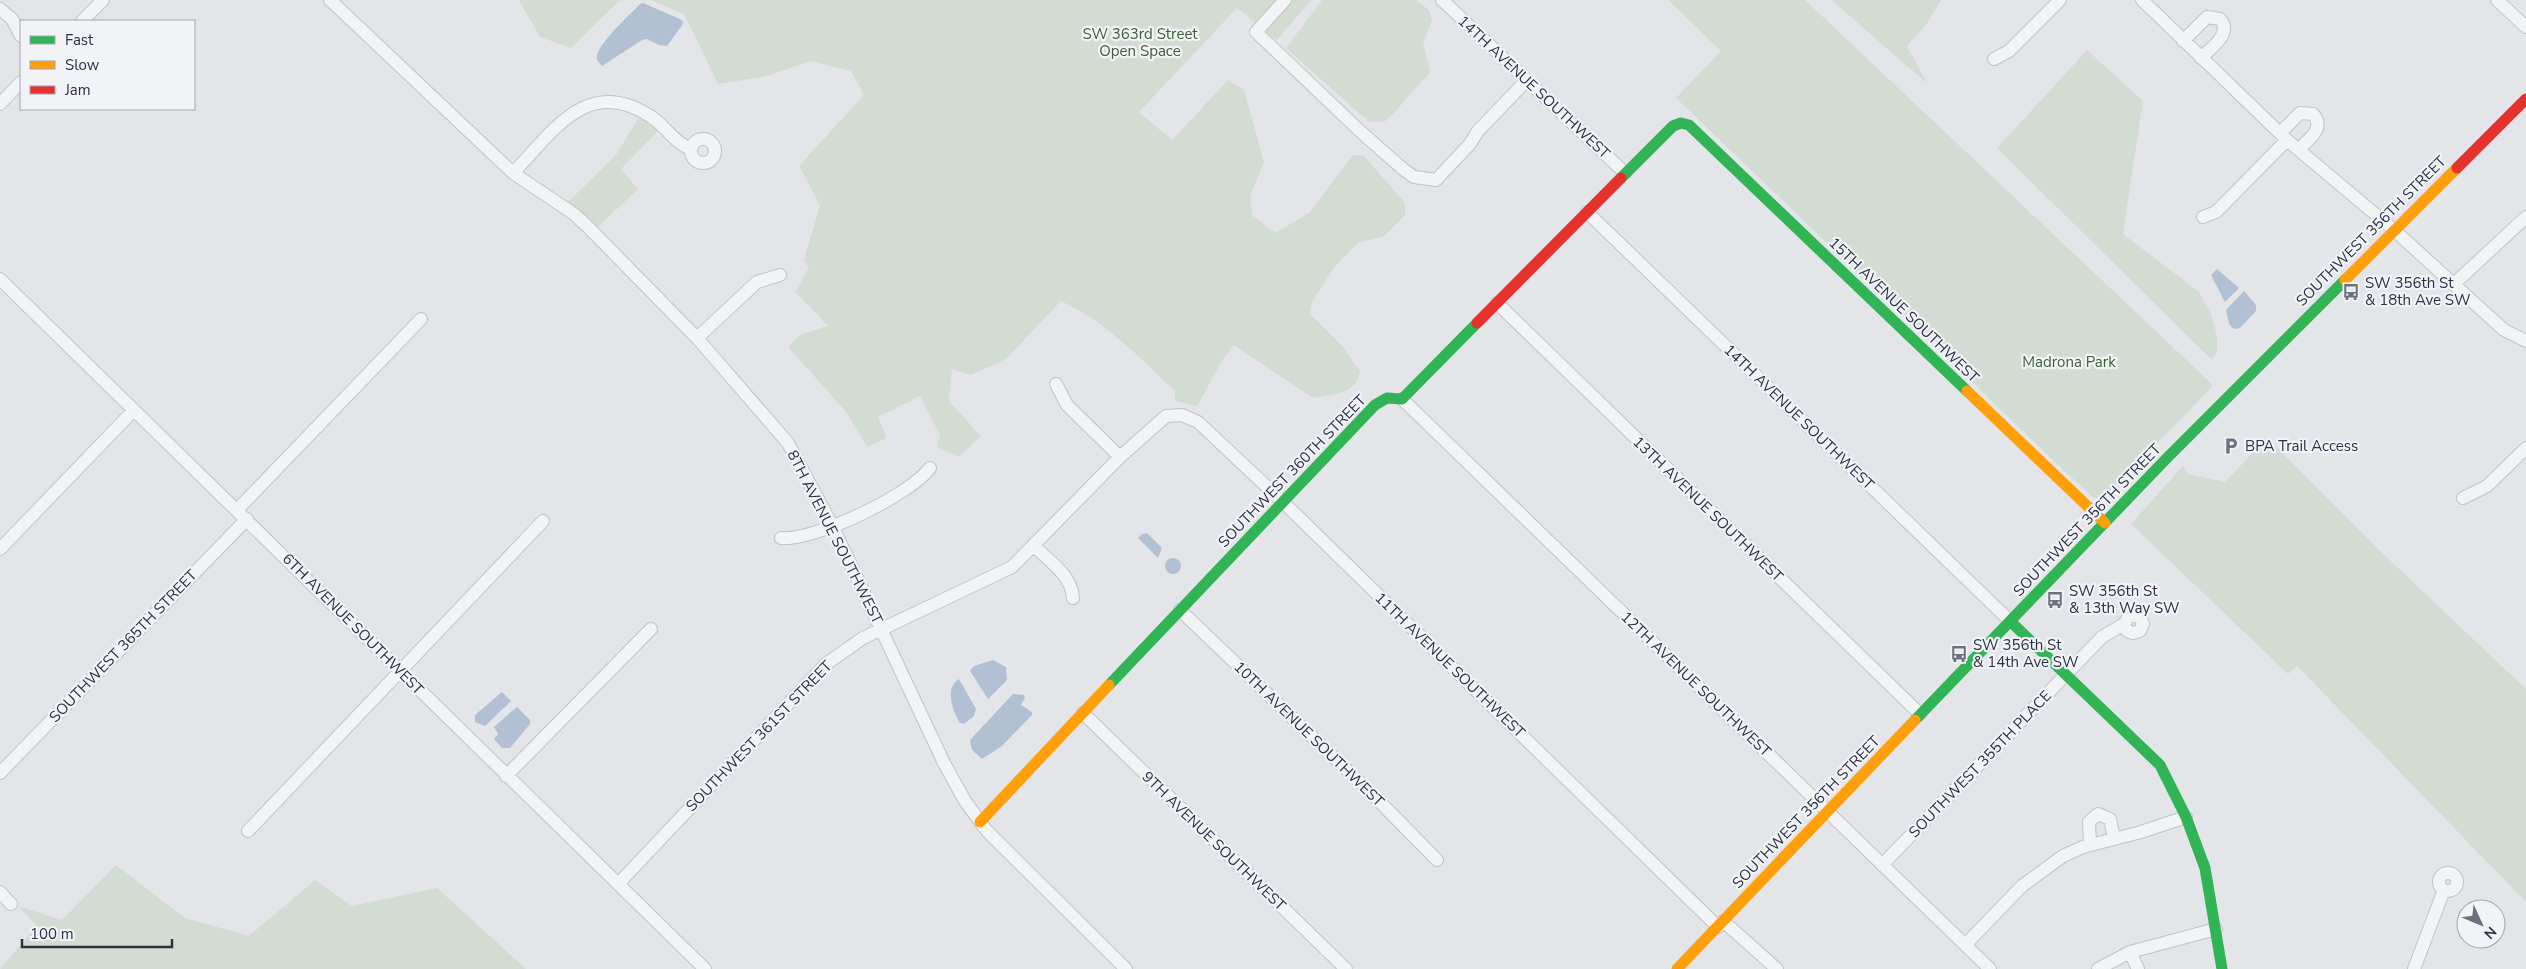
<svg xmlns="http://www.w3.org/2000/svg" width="2526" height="969" font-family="'Nunito Sans',sans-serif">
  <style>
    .green { fill: #d3dcd3 }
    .water { fill: #b1c1d3 }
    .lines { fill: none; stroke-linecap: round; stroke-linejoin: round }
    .street-casing { stroke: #c1c3c6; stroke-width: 14 }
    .street { stroke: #f2f3f5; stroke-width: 12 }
    .fast { stroke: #30b455; stroke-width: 11 }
    .slow { stroke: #ff9f0a; stroke-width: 11 }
    .jam { stroke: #e5322d; stroke-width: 11 }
    .labels { text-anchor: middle; stroke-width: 4.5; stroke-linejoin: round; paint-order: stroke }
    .park-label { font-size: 15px; fill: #3c5e36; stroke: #f1f3f7 }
    .street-label { font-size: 15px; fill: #293142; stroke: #f1f3f7 }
    .poi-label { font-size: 15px; fill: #293142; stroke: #f1f3f7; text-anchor: start }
  </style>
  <rect width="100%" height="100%" fill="#e3e5e8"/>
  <path class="green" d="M519 0H623L619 1 571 48 540 37Z
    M651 0H1311L1277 40 1237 8 1139 112 1172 140 1228 80 1244 90 1264 162 1250 196 1252 215 1275 233 1309 213 1353 155 1364 156 1405 203V215L1383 237 1359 242 1333 269 1312 302 1310 314 1343 347 1360 371C1356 395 1334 394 1313 398L1234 345 1223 359 1197 406 1175 401V391C1140 358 1105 321 1061 301L1006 359 971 375 952 369 949 401 981 436 959 457 937 447 940 435 920 396 878 417 887 438 867 447 847 413 788 347 800 335 828 326 795 292 809 268 804 260 820 205 799 166 864 95 851 71 810 61 767 76 718 84 684 14Z
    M1322 0H1416L1429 10 1432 20 1423 43 1430 72 1394 113 1384 122H1369L1286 48Z
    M1668 0H1805L2212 384 2211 388 2105 497 2093 498 1676 98 1721 51Z
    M1831 0H1941L1928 22 1907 46 1927 83Z
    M2087 50 2143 101 2123 234 2199 292 2211 314 2217 336V350L2212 360 1997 148Z
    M640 116 659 130 621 169 638 189 598 227 568 202 616 155Z
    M2267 438 2378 549 2526 689V902L2297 666 2288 674 2131 524 2183 466 2188 474 2225 482Z
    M116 865 185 918 249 936 315 880 352 906 437 888 526 969H0L37 926 18 906 62 920Z"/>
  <path class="water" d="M643 3 682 20 683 24 667 46 659 45 647 39 642 40 602 66 597 60C594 46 630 15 640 4Z
    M2217 269 2239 288 2225 302 2211 275Z
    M2244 291 2256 305V311L2240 328 2234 329 2229 324 2226 310Z
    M1147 533 1162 548 1158 558 1138 538 1142 534Z
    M1165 566a8 8 0 1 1 16 0a8 8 0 1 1-16 0Z
    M993 660 1006 667 1007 680 988 699 970 671 974 666Z
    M959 679 976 709 974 716 964 724 960 723C953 712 944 688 959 679Z
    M502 692 511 701 485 726 475 722V715Z
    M1013 694 1024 695 1025 698 1021 705 1032 712V715L1002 746 982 759 972 750 970 740Z
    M517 707 530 720V724L510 748H502L494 739 498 734 494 727Z"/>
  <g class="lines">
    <g class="street-casing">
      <path id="street" d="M330 0 513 173 574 214 588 227 697 338 788 443 833 527 944 763 965 801 987 831 1126 969
        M1285 0 1256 32 1361 132 1403 169 1414 177 1436 180 1469 145 1478 131 1527 80
        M1442 0 1625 173
        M2142 0 2287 140 2394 230 2504 330 2526 341
        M2497 0 2526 27
        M0 9 12 19 21 36
        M82 21 103 0
        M2183 41 2207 17 2220 19C2233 33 2211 48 2201 58
        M1994 59 2009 51 2060 0
        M0 104 21 82
        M2280 133 2300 113 2313 114C2326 128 2308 140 2299 149
        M691 151a12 12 0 1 1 24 0a12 12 0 1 1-24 0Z
        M513 173C553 132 587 75 650 116 665 125 674 143 691 149
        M1587 212 2011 622
        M2203 217 2216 212 2287 140
        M0 279 705 969
        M2454 284 2526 217
        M1497 303 1920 714
        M697 338 757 282 780 275
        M1056 384 1067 405 1120 457
        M1402 399 1990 969
        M2463 498 2487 486 2526 448
        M237 510 421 319
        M781 538C815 541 910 495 930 468
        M1034 546C1049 561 1072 575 1073 598
        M0 549 133 411
        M1180 610 1373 795 1437 860
        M1083 713 1346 969
        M0 773 247 519
        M506 776 651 629
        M248 831 543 521
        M2090 845 2089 822 2098 814 2110 819 2114 838
        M1882 865 2102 637 2124 624 2130 615 2140 617 2143 624 2140 631 2133 633 2127 631 2124 624
        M2439 882a9 9 0 1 1 18 0a9 9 0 1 1-18 0Z
        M619 883 826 664 863 638 1012 567 1120 457 1166 416 1182 415 1198 422 1282 501 1718 927
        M0 892 11 904
        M1723 921 1777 969
        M1965 945 2022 886 2063 856 2083 847 2141 832 2186 817
        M2130 952 2138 969
        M2098 969 2130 952 2216 929
        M2414 969 2444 890"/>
    </g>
    <use href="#street" class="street"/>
    <path class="fast" d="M1621 178 1673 126 1681 123 1689 125 1967 391
      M2011 622 2160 765 2186 817 2205 868 2222 969
      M1109 685 1375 405 1387 398 1402 399 1477 323
      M1915 720 2166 459 2345 280"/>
    <path class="slow" d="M2345 280 2457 168
      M1967 391 2105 523
      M980 822 1109 685
      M1677 969 1915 720"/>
    <path class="jam" d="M2457 168 2526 99
      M1477 323 1621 178"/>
  </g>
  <defs>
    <g id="bus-bare" transform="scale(1.35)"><path d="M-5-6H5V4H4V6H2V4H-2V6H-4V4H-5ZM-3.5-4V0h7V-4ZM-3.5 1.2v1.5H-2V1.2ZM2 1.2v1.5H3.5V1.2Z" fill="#6a707c" stroke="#f1f3f7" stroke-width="2.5" paint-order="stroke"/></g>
    <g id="parking-bare" transform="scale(1.35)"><path d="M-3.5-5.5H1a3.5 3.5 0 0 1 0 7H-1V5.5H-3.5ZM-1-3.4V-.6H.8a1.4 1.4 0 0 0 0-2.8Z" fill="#6a707c" stroke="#f1f3f7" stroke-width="2.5" paint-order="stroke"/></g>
  </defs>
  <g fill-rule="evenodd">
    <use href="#bus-bare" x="2351" y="292"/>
    <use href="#parking-bare" x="2231" y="446"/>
    <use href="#bus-bare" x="2055" y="600"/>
    <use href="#bus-bare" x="1959" y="654"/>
  </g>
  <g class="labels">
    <g class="park-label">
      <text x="1140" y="39">SW 363rd Street<tspan x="1140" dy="17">Open Space</tspan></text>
      <text x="2069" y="367">Madrona Park</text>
    </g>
    <g class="street-label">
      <text transform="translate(1534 87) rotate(43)" y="5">14TH AVENUE SOUTHWEST</text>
      <text transform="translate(2371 231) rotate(-45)" y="5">SOUTHWEST 356TH STREET</text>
      <text transform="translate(1904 310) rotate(44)" y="5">15TH AVENUE SOUTHWEST</text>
      <text transform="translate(1799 417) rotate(44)" y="5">14TH AVENUE SOUTHWEST</text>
      <text transform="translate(1292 471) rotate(-46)" y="5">SOUTHWEST 360TH STREET</text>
      <text transform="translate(1708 509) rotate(44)" y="5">13TH AVENUE SOUTHWEST</text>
      <text transform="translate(2087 520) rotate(-46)" y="5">SOUTHWEST 356TH STREET</text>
      <text transform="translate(835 537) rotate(63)" y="5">8TH AVENUE SOUTHWEST</text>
      <text transform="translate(353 624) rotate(45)" y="5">6TH AVENUE SOUTHWEST</text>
      <text transform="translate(123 646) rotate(-46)" y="5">SOUTHWEST 365TH STREET</text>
      <text transform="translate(1450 665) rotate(44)" y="5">11TH AVENUE SOUTHWEST</text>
      <text transform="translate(1696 684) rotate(44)" y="5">12TH AVENUE SOUTHWEST</text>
      <text transform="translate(1309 734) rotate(44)" y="5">10TH AVENUE SOUTHWEST</text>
      <text transform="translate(759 736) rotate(-46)" y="5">SOUTHWEST 361ST STREET</text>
      <text transform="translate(1980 764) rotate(-46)" y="5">SOUTHWEST 355TH PLACE</text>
      <text transform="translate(1806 812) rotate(-46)" y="5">SOUTHWEST 356TH STREET</text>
      <text transform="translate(1214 841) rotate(44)" y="5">9TH AVENUE SOUTHWEST</text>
    </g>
    <g class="poi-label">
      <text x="2365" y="288">SW 356th St<tspan x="2365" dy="17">&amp; 18th Ave SW</tspan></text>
      <text x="2245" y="451">BPA Trail Access</text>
      <text x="2069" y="596">SW 356th St<tspan x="2069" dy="17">&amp; 13th Way SW</tspan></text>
      <text x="1973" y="650">SW 356th St<tspan x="1973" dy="17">&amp; 14th Ave SW</tspan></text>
    </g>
  </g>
  <rect x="20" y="20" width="175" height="90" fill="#f1f3f7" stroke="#a1a5af"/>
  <rect x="30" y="36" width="25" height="8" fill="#30b455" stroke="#a1a5af"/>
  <text x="65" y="45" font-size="15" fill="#293142">Fast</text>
  <rect x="30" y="61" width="25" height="8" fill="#ff9f0a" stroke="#a1a5af"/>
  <text x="65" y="70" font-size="15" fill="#293142">Slow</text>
  <rect x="30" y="86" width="25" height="8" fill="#e5322d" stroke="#a1a5af"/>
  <text x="65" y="95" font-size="15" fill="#293142">Jam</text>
  <g transform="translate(2481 924) rotate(134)"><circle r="24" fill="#f1f3f7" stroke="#a1a5af"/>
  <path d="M0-4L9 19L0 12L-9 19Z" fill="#6a707c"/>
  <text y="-8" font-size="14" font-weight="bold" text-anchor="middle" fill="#293142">N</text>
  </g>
  <path d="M22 939v8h150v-8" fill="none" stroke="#293142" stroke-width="2.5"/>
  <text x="30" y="939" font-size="15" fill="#293142" stroke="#f1f3f7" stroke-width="4" paint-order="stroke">100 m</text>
</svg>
